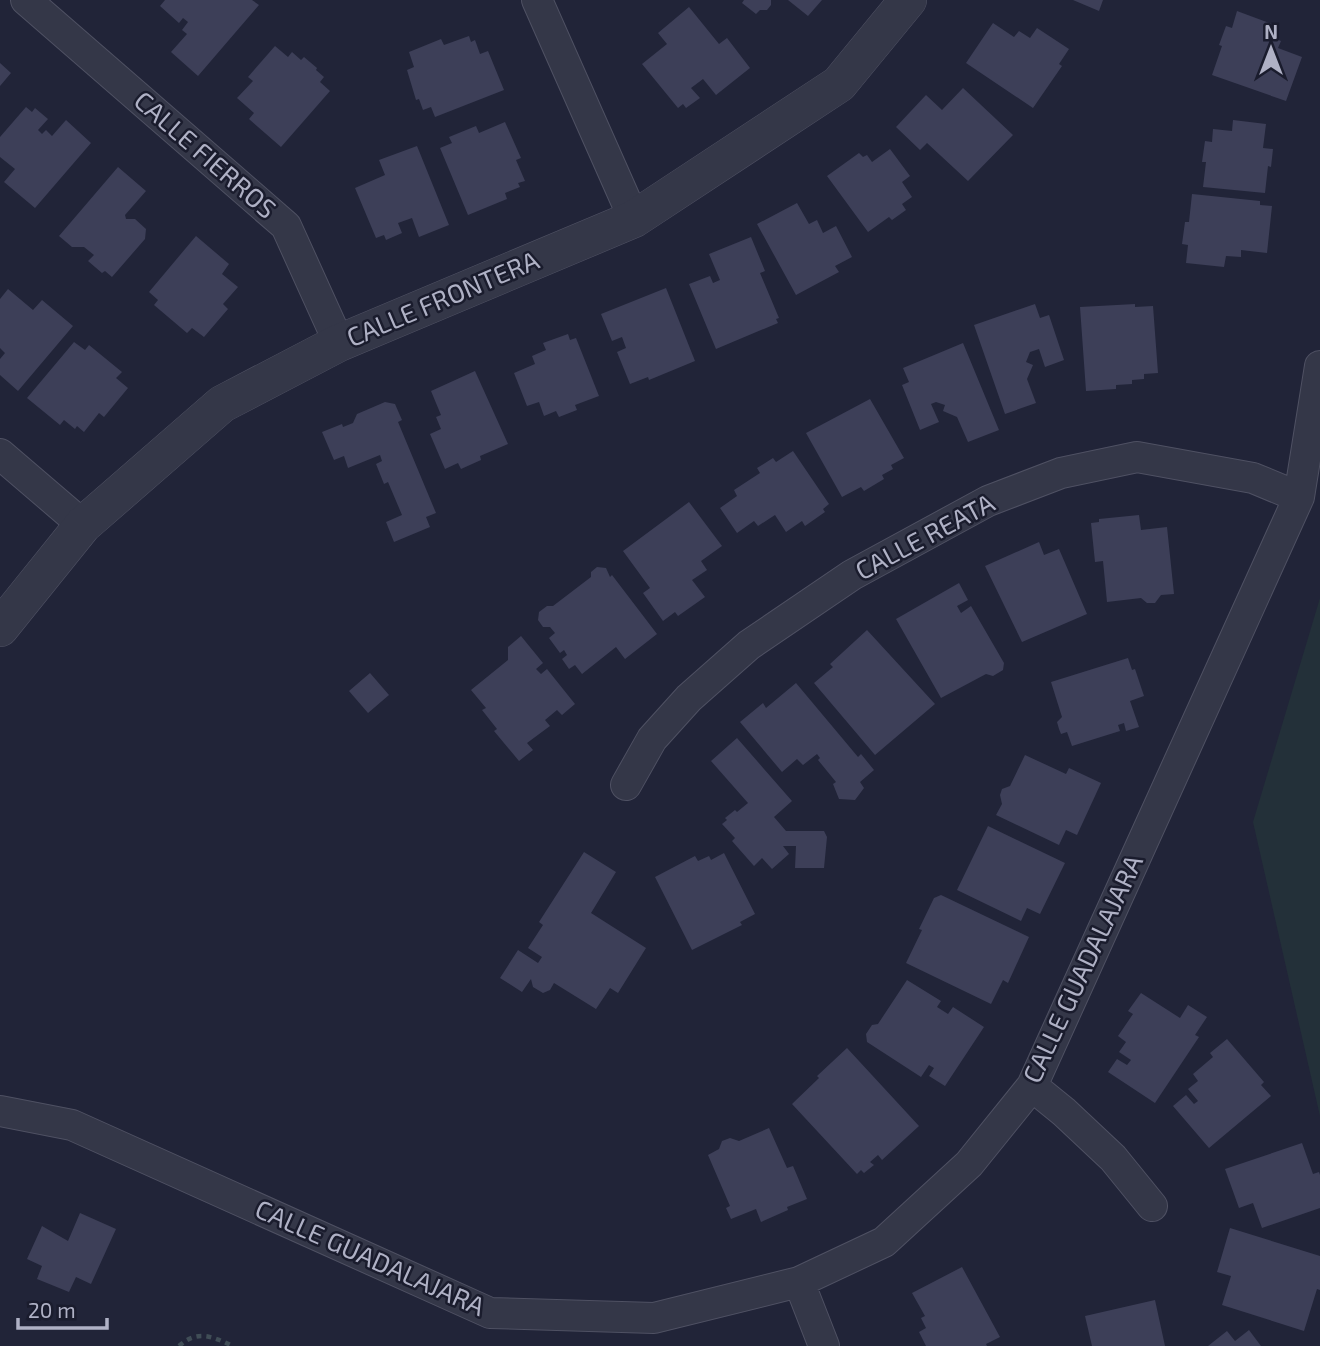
<svg xmlns="http://www.w3.org/2000/svg" width="1320" height="1346" font-family="'Exo 2',sans-serif">
  <style>
    .green { fill: #233039 }
    .building { fill: #3d3f58 }
    .lines { fill: none; stroke-linecap: round; stroke-linejoin: round }
    .minor-casing { stroke: #4f5163; stroke-width: 32 }
    .tertiary-casing { stroke: #4f5163; stroke-width: 38 }
    .path { stroke: #404d56; stroke-width: 4.5; stroke-dasharray: 5 5; stroke-linecap: butt }
    .minor { stroke: #343748; stroke-width: 30 }
    .tertiary { stroke: #343748; stroke-width: 37 }
    .labels { text-anchor: middle; stroke-width: 5; stroke-linejoin: round; paint-order: stroke }
    .street-label { font-size: 26px; fill: #afb1c5; stroke: #1a1c2d }
  </style>
  <rect width="100%" height="100%" fill="#212438"/>
  <path class="green" d="M1320 598V1116L1253 822Z"/>
  <path class="building" d="M165 0H252L259 5 198 76 171 52 187 34 182 30 188 22 183 18 179 23 160 6Z
    M744 0H771V5L767 10H760L756 14 742 3Z
    M788 0H822L808 16Z
    M1073 0H1103L1099 11Z
    M689 7 719 44 727 38 750 68 716 95 703 79 691 88 700 98 686 108 683 104 678 108 642 64 667 44 658 33Z
    M1237 11 1275 25 1271 37 1281 41 1278 48 1302 57 1286 101 1212 75 1222 46 1219 45 1226 26 1232 28Z
    M993 23 1014 37 1019 31 1030 38 1037 28 1069 49 1059 64 1062 66 1033 108 966 63Z
    M469 36 471 42 475 40 480 54 488 51 504 90 435 117 431 107 423 110 419 99 416 100 407 70 414 67 409 52 441 39 444 45Z
    M275 46 288 57 292 52 301 60 304 57 317 68 316 70 324 77 320 82 330 91 281 147 249 119 254 113 237 98 253 81 248 77Z
    M0 63 11 73 0 86Z
    M963 88 1013 135 968 181 927 143 920 150 896 127 926 95 942 110Z
    M26 107 32 112 35 108 48 119 38 130 42 134 46 130 52 136 66 120 91 143 35 208 4 182 15 169 0 157V137Z
    M1233 120 1266 124 1263 148 1273 149 1271 167 1268 166 1265 193 1203 187 1206 162H1202L1205 141 1212 142 1213 129 1232 131Z
    M505 122 521 158 516 160 525 181 518 183 520 187 505 193 507 199 468 215 440 148 452 143 449 137 476 126 479 133Z
    M417 146 449 225 419 237 412 218 398 223 402 233 386 240 384 235 376 238 355 188 385 175 379 160Z
    M890 149 910 176 902 182 912 197 902 204 906 210 892 220 889 217 868 232 827 176 859 153 863 157 867 155 872 162Z
    M118 167 146 191 125 215 126 219H135L146 229 145 239 112 277 105 271 102 273 88 261 94 255 84 247H72L59 236Z
    M1192 194 1260 201V205L1272 206 1267 253 1241 250V257L1226 256 1224 267 1186 263 1188 245 1182 244 1185 222H1189Z
    M797 203 809 224 817 220 823 233 836 226 852 257 835 266 839 272 796 295 757 224Z
    M196 236 229 264 222 274 238 287 223 304 228 309 204 337 192 328 187 333 154 305 158 300 149 292Z
    M751 237 765 271 760 273 779 318 776 319 778 323 716 349 689 284 710 276 713 283 720 280 709 254Z
    M666 288 695 361 649 380 648 377 630 384 617 352 626 348 622 337 612 341 601 314Z
    M8 289 33 310 42 300 73 326 18 391 0 375V359L5 353 0 348V299Z
    M1035 304 1040 318 1049 315 1064 360 1045 367 1039 349 1030 352 1026 362 1033 365 1027 379 1036 403 1005 414 974 325Z
    M1135 304V307L1153 306 1158 373 1144 374V379L1132 380V384L1116 385V389L1086 391 1080 307Z
    M568 334 570 340 576 338 599 396 575 405 577 410 559 417 556 411 544 416 539 402 527 406 514 373 535 364 532 356 546 350 543 343Z
    M74 342 85 350 89 345 122 372 116 378 128 388 104 417 99 413 84 432 77 426 75 429 64 420 60 425 27 398Z
    M963 343 999 430 968 442 957 417 943 411 945 405 936 402 931 404 939 422 920 430 902 385 909 382 903 368Z
    M475 371 508 444 480 456 481 460 461 469 458 463 445 469 430 434 441 429 436 417 441 415 431 391Z
    M870 399 904 458 891 465 893 469 882 475 884 479 864 491 861 487 842 497 806 433Z
    M385 402 395 404 402 420 398 422 436 513 426 517 430 527 394 542 386 522 402 515 388 482 384 484 376 464 382 461 380 455 348 468 344 456 334 460 322 432 342 424 343 427 353 423 357 414Z
    M793 451 829 504 823 509 825 512 805 526 802 521 786 532 775 515 758 526 754 521 737 533 720 508 737 496 734 490 760 473 757 468 773 458 776 462Z
    M689 502 722 546 701 561 707 570 692 580 705 597 678 616 675 612 663 621 643 593 650 588 623 551Z
    M1139 515 1141 530 1167 527 1174 594 1161 595 1155 603H1147L1141 598 1107 602 1103 561 1095 562 1091 523 1099 522V519Z
    M1039 542 1044 555 1059 549 1087 614 1022 642 985 566Z
    M597 567 606 568 610 577 612 575 657 634 625 659 616 647 582 674 575 665 569 669 562 659 567 655 564 650 560 653 549 638 555 633 550 627H543L538 620 539 612 547 606H553L591 577V572Z
    M959 583 968 600 957 606 961 613 971 606 1004 663 1003 670 993 676 986 674 941 698 896 619Z
    M867 630 935 704 875 755 814 683 833 667 830 664Z
    M521 636 543 663 536 669 541 674 547 669 575 704 562 715 557 710 545 720 550 726 527 743 533 750 519 761 494 731 497 729 482 710 486 708 471 690 508 660V647Z
    M1128 658 1132 670 1135 669 1144 696 1130 701 1139 727 1126 731 1124 723 1118 725 1120 731 1072 746 1067 732 1061 734 1059 729 1057 722 1062 717 1051 682Z
    M370 673 389 695 368 713 349 691Z
    M796 683 858 757 861 754 874 770 860 782 864 788 855 800 839 799 833 784 836 782 818 760 820 758 817 754 803 765 797 759 782 772 740 722 763 703 766 708Z
    M737 738 792 801 774 817 786 831H824L827 837 824 868H795L796 846H783L789 854 772 869 762 858 754 866 732 841 735 838 722 824 727 820 725 818 735 810 737 812 748 803 711 761Z
    M1025 755 1066 774 1069 768 1101 783 1077 835 1066 830 1059 845 996 815 1002 804 1000 795 1002 789 1010 786Z
    M988 826 1065 863 1040 914 1027 908 1021 921 957 890Z
    M584 852 616 872 591 913 646 948 618 993 610 988 596 1009 554 983 550 990 543 993 533 987 531 979 522 992 500 978 518 950 538 963 542 957 528 948 543 925 539 922Z
    M724 853 755 914 740 922 742 925 692 950 655 877 695 856 698 861 709 856 711 860Z
    M941 895 1029 937 1008 983 1003 980 991 1004 906 963 922 930 919 929 934 898Z
    M907 980 941 1001 937 1007 948 1014 953 1007 984 1027 945 1086 929 1076 934 1068 929 1065 921 1077 867 1042 866 1034 872 1025 878 1024Z
    M1141 993 1180 1018 1188 1005 1207 1017 1195 1035 1199 1037 1155 1103 1108 1072 1117 1059 1127 1065 1131 1060 1119 1052 1126 1042 1118 1036 1133 1014 1128 1011Z
    M1227 1039 1264 1082 1261 1085 1271 1096 1209 1148 1173 1106 1186 1095 1194 1104 1198 1101 1188 1089 1198 1081 1193 1074 1213 1057 1210 1053Z
    M847 1048 919 1126 882 1160 878 1155 870 1162 874 1165 864 1173 861 1170 857 1174 792 1104 819 1078 817 1076Z
    M769 1128 787 1168 793 1166 807 1199 787 1207 788 1210 761 1222 756 1209 731 1219 726 1208 730 1206 708 1155 719 1149 722 1141 730 1138 739 1141Z
    M1302 1143 1313 1174 1319 1172 1320 1175V1208L1262 1228 1253 1203 1239 1208 1225 1169Z
    M80 1213 116 1229 91 1284 76 1277 69 1292 37 1279 42 1266 27 1259 42 1226 68 1241Z
    M1230 1228 1320 1256V1290L1317 1289 1304 1331 1222 1305 1231 1276 1217 1272Z
    M962 1267 1000 1337 986 1344 987 1346H926L919 1332 926 1328 921 1318 925 1316 912 1293Z
    M1155 1300 1165 1346H1092L1085 1316Z
    M1249 1330 1261 1346H1208L1227 1331 1235 1341Z"/>
  <g class="lines">
    <g class="minor-casing">
      <path id="minor" d="M26 0 286 226 339 343
        M537 0 634 219
        M0 454 83 525
        M626 785 652 739 689 698 749 645 852 575 988 501 1061 473 1137 457 1253 478 1299 497
        M1032 1086 1064 1112 1113 1158 1152 1206
        M0 1111 72 1125 490 1313 654 1318 799 1282 884 1242 969 1164 1032 1086 1299 497 1320 366
        M799 1282 824 1346"/>
    </g>
    <g class="tertiary-casing">
      <path id="tertiary" d="M0 628 83 525 222 404 339 343 634 219 839 84 908 0"/>
    </g>
    <path class="path" d="M179 1346C198 1329 213 1337 233 1346"/>
    <use href="#minor" class="minor"/>
    <use href="#tertiary" class="tertiary"/>
  </g>
  <g class="labels">
    <g class="street-label">
      <text transform="translate(205 155) rotate(41)" y="9">CALLE FIERROS</text>
      <text transform="translate(443 299) rotate(-23)" y="9">CALLE FRONTERA</text>
      <text transform="translate(925 537) rotate(-28)" y="9">CALLE REATA</text>
      <text transform="translate(1083 969) rotate(-65)" y="9">CALLE GUADALAJARA</text>
      <text transform="translate(370 1258) rotate(24)" y="9">CALLE GUADALAJARA</text>
    </g>
  </g>
  <g transform="translate(1271 49)" stroke="#1a1c2d" stroke-width="5" paint-order="stroke">
  <path d="M0-5L12 26L0 18L-12 26Z" fill="#afb1c5"/>
  <text y="-10" font-size="19" font-weight="bold" text-anchor="middle" fill="#afb1c5">N</text>
  </g>
  <path d="M18 1318v10h89v-10" fill="none" stroke="#afb1c5" stroke-width="3.5"/>
  <text x="28" y="1318" font-size="21" fill="#afb1c5" stroke="#1a1c2d" stroke-width="5" paint-order="stroke">20 m</text>
</svg>
